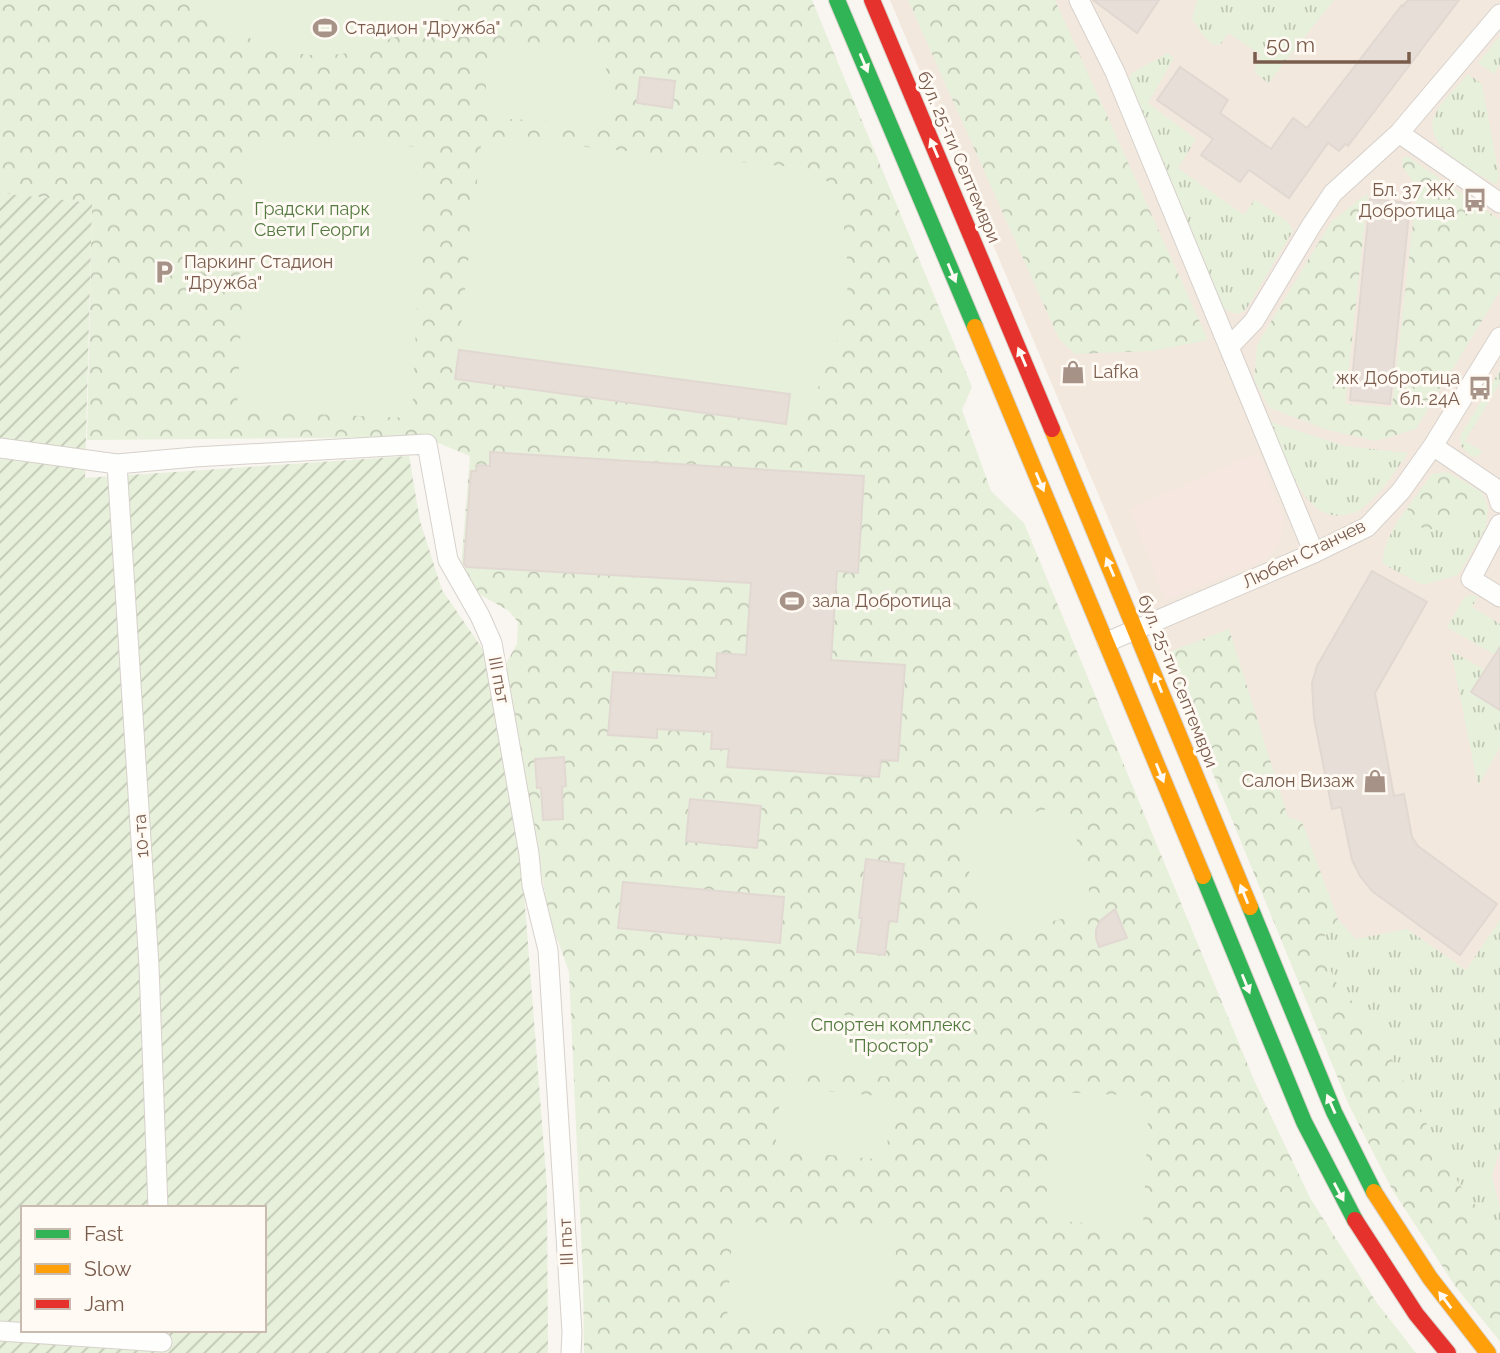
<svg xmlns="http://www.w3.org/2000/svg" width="1500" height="1353" font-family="Raleway,sans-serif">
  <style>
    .residential { fill: #f2e8de }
    .commercial { fill: #f6e8e1 }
    .grass { fill: url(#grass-tufts) }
    .forest { fill: url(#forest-crowns) }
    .garden { fill: url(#garden-furrows); fill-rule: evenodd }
    .pitch { fill: #e7f0db }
    .building { fill: #e6ded7; stroke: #e2d8d2; stroke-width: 2 }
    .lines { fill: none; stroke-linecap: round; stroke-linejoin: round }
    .street-casing { stroke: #d7d1cb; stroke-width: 21 }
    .fast-casing { stroke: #d9d2cb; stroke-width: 18 }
    .slow-casing { stroke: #d9d2cb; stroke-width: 18 }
    .jam-casing { stroke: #d9d2cb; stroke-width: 18 }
    .street { stroke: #fefefd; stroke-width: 19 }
    .fast { stroke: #30b455; stroke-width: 16 }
    .slow { stroke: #ff9f0a; stroke-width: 16 }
    .jam { stroke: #e5322d; stroke-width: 16 }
    .oneway { fill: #fffaf3 }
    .labels { text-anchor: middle; stroke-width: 6; stroke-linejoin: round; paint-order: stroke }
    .poi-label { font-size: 18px; fill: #7a5c4d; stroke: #fffaf3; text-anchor: start }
    .street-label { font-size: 18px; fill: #7a5c4d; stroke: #fffaf3 }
    .park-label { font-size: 18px; fill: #537a41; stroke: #fffaf3 }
  </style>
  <defs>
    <pattern id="grass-tufts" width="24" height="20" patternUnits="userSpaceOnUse" patternTransform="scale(1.75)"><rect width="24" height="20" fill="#e7f0db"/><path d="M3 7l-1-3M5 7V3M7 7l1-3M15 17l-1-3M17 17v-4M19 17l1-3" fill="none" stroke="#c0c6b4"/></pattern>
    <pattern id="forest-crowns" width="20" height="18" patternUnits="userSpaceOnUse" patternTransform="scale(1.75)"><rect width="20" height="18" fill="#e7f0db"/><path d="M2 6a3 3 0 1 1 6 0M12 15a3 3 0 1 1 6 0" fill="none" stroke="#c0c6b4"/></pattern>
    <pattern id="garden-furrows" width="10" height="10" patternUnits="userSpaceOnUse" patternTransform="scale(1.75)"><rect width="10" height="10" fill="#e7f0db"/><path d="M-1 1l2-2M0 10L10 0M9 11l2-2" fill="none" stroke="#c0c6b4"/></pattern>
  </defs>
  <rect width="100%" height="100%" fill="#f9f5f0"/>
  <path class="residential" d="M890 0H1500V1115L1496 1234 1500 1237V1341L1456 1287 1392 1189 1349 1105 1128 565Z"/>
  <path class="commercial" d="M1257 453 1283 516 1281 539 1267 559 1165 600 1130 509Z
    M1500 1115V1237L1481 1183Z"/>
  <path class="grass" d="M1197 0H1334L1268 83 1255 73V67L1261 55 1228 33 1221 44 1214 45 1204 37 1192 19Z
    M1500 36V65L1494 74 1478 63Z
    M1168 53 1174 58 1148 103 1196 139 1178 168 1244 215 1255 199 1289 223 1293 231 1245 311 1237 314 1221 308 1128 80 1132 73Z
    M1468 74 1482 84 1499 176 1496 185C1473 169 1418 147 1436 113 1443 99 1458 86 1468 74Z
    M1500 370V383L1465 441 1482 451 1477 457 1470 456 1461 446 1460 436Z
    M1271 422 1345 446 1408 453C1393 474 1379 497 1358 511 1353 514 1348 514 1342 515 1303 522 1282 450 1271 422Z
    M1407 508 1411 519 1444 527 1459 521 1476 529 1486 528 1458 575 1423 585 1383 564C1383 542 1395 525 1407 508Z
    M1470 595 1478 596 1472 607 1500 624V647L1495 655 1447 627 1464 598Z
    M1451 651 1485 670 1471 692 1500 710V747L1478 786Z
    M1338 919 1356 939 1407 929 1466 970 1500 920V1150L1492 1176 1500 1208V1237L1459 1184 1376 1030 1335 981 1319 943Z"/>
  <path class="forest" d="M0 0H812L972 387 962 410 991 491 1024 523 1254 1080 1310 1198 1377 1303 1416 1353H584L583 1279 569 972 549 916 505 665 517 644 518 622 509 611 472 590 461 567 470 456 424 437 87 440 92 203 0 193Z
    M908 0H1055L1208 340 1152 351 1075 354 1059 339Z
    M1407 156 1500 220V291L1416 429 1376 441 1328 430 1270 408 1254 380 1257 345 1302 270 1331 222 1368 193 1345 404 1392 407 1417 187 1403 168 1402 158Z
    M1447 472 1482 492 1488 508 1486 528 1476 529 1459 521 1444 527 1425 530 1411 519 1407 508 1432 474Z
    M1229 629 1288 817 1302 822 1338 919 1319 943 1335 981 1376 1030 1459 1184 1500 1237V1341L1456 1287 1392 1189 1349 1105 1164 654Z"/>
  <path class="garden" d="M0 193 92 203 85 478 409 456 420 521 442 590 484 651 520 842 547 1187 548 1353H0ZM23 1208H264V1330H23Z"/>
  <path class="pitch" d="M194 0H456C439 20 417 29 393 38 376 44 358 52 341 54 303 60 260 46 228 27 216 20 205 9 194 0Z
    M603 44 613 124 490 118C487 94 480 72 494 50Z
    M482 137 813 169 829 183 838 207 846 235 848 283 844 318 834 350 818 388 812 401 786 424 455 379Z
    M249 140 424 147 412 418 237 411Z
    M1068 804 1094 911 985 938 959 830Z
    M789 1011 898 1019 893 1077 785 1069Z
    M781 1087 891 1097 886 1160 775 1150Z
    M1053 1092 1149 1096 1143 1227 1045 1220Z
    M733 1221 897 1230 892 1329 727 1320Z"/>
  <path class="building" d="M1093 0H1159L1137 33Z
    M1408 0H1459L1348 146 1345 144 1339 151 1328 143 1289 198 1249 170 1240 182 1201 155 1213 139 1157 100 1180 67 1228 100 1220 113 1271 149 1293 118 1307 128 1402 5 1403 6Z
    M640 77 675 81 672 108 637 103Z
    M1370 199 1410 203 1390 404 1350 400Z
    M459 350 790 394 786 424 455 379Z
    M490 452 864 476 858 573 837 571 831 660 905 665 898 761 881 760 879 777 727 767 729 749H711L712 732 657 729V738L608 735 613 672 716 678 717 653 746 655 751 583 466 567 464 563 471 471H476L477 465 490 466Z
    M1372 571 1427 602 1375 693 1394 796 1404 794 1412 837 1418 846 1497 904 1460 955 1372 891 1360 876 1352 860 1341 807 1332 809 1314 718 1312 683 1317 666Z
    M1500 647V710L1471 692Z
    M564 757 566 786 562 787 563 819 543 820 541 788H537L535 759Z
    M690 799 761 806 757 848 686 841Z
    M866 859 904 864 897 922 889 921 885 955 857 952 862 918H859Z
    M623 882 784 897 780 943 618 928Z
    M1115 909 1127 938 1099 947 1096 938V930L1100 921Z"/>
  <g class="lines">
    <g class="street-casing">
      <path id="street" d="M1079 0 1115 72 1314 553
        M1399 133 1500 203
        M1230 346 1254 321 1311 226 1333 193 1399 133 1500 14
        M1433 446 1495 488 1500 503
        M0 448 117 464 195 457 427 444 448 560 480 616 492 643 529 854 532 885 548 950 572 1332 571 1353
        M117 464 149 966 158 1208
        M1500 524 1471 579 1500 597
        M1107 642 1314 553 1367 527 1401 491 1433 446 1500 337
        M0 1331 162 1342"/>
    </g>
    <g class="fast-casing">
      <path id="fast" d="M837 0 975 327
        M1203 876 1304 1122 1355 1220
        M1250 907 1334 1112 1374 1192"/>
    </g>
    <g class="slow-casing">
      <path id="slow" d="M975 327 1203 876
        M1052 429 1250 907
        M1374 1192 1430 1278 1488 1353"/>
    </g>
    <g class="jam-casing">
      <path id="jam" d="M872 0 1052 429
        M1355 1220 1416 1314 1448 1353"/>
    </g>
    <use href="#street" class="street"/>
    <use href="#fast" class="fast"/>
    <use href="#slow" class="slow"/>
    <use href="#jam" class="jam"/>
  </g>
  <defs><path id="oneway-solid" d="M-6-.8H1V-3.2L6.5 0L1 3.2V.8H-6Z" transform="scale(1.75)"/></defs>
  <g class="oneway">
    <use href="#oneway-solid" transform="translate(864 63) rotate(67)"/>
    <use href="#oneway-solid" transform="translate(934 148) rotate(-113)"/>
    <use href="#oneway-solid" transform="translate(952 273) rotate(67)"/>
    <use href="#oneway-solid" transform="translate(1022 357) rotate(-113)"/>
    <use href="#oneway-solid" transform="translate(1040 482) rotate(67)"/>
    <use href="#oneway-solid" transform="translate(1110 567) rotate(-113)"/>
    <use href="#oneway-solid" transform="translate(1158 683) rotate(-112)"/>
    <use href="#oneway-solid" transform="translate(1160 773) rotate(68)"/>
    <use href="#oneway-solid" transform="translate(1244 894) rotate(-112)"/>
    <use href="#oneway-solid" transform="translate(1246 984) rotate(68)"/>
    <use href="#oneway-solid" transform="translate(1331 1104) rotate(-114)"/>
    <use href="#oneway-solid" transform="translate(1339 1192) rotate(62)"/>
    <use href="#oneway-solid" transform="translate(1445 1300) rotate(-127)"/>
  </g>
  <defs>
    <g id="stadium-bare" transform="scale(1.89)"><path d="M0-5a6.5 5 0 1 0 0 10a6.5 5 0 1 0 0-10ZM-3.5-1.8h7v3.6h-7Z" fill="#a69286" stroke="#fffaf3" stroke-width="2.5" paint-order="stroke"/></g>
    <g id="bus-bare" transform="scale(1.89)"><path d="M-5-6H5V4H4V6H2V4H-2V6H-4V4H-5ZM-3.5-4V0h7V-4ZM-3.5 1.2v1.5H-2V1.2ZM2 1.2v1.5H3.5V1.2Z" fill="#a69286" stroke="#fffaf3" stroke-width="2.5" paint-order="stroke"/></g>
    <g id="parking-bare" transform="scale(1.89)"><path d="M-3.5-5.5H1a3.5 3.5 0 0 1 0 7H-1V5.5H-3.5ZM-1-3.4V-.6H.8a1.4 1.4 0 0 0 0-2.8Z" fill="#a69286" stroke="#fffaf3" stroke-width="2.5" paint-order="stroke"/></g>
    <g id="shop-bare" transform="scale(1.89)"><path d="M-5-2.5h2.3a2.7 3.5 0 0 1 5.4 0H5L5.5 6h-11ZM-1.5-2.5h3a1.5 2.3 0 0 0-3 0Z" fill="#a69286" stroke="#fffaf3" stroke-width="2.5" paint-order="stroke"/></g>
  </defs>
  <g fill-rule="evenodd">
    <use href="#stadium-bare" x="325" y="28"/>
    <use href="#bus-bare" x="1475" y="200"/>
    <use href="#parking-bare" x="164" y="272"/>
    <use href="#shop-bare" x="1073" y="372"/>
    <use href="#bus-bare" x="1480" y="388"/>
    <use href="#stadium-bare" x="792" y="601"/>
    <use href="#shop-bare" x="1375" y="781"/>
  </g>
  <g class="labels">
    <g class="poi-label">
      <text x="345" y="34">Стадион "Дружба"</text>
      <text x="1455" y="196" text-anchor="end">Бл. 37 ЖК<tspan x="1455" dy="21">Добротица</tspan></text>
      <text x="184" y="268">Паркинг Стадион<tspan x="184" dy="21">"Дружба"</tspan></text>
      <text x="1093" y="378">Lafka</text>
      <text x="1460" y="384" text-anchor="end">жк Добротица<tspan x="1460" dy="21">бл. 24А</tspan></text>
      <text x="812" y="607">зала Добротица</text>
      <text x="1355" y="787" text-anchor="end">Салон Визаж</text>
    </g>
    <g class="street-label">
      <text transform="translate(959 157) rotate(67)" y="6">бул. 25-ти Септември</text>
      <text transform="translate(1304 554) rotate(-26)" y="6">Любен Станчев</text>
      <text transform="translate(499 680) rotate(79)" y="6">ІІІ път</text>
      <text transform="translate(1178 681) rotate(68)" y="6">бул. 25-ти Септември</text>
      <text transform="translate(141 836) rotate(-94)" y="6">10-та</text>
      <text transform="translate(566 1242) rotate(-93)" y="6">ІІІ път</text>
    </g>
    <g class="park-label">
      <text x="312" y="215">Градски парк<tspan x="312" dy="21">Свети Георги</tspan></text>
      <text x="891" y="1031">Спортен комплекс<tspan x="891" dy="21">"Простор"</tspan></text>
    </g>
  </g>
  <rect x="21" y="1206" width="245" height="126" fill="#fffaf3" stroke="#cabbb1" stroke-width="2"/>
  <rect x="35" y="1229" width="35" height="10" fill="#30b455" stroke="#cabbb1" stroke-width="2"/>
  <text x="84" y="1241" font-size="21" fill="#7a5c4d">Fast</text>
  <rect x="35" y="1264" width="35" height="10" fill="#ff9f0a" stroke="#cabbb1" stroke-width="2"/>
  <text x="84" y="1276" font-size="21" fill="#7a5c4d">Slow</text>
  <rect x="35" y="1299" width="35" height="10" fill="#e5322d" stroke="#cabbb1" stroke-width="2"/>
  <text x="84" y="1311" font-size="21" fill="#7a5c4d">Jam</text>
  <path d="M1255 52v10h154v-10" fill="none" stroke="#7a5c4d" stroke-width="3.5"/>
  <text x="1266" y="52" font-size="21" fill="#7a5c4d" stroke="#fffaf3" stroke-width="5" paint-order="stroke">50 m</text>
</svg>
